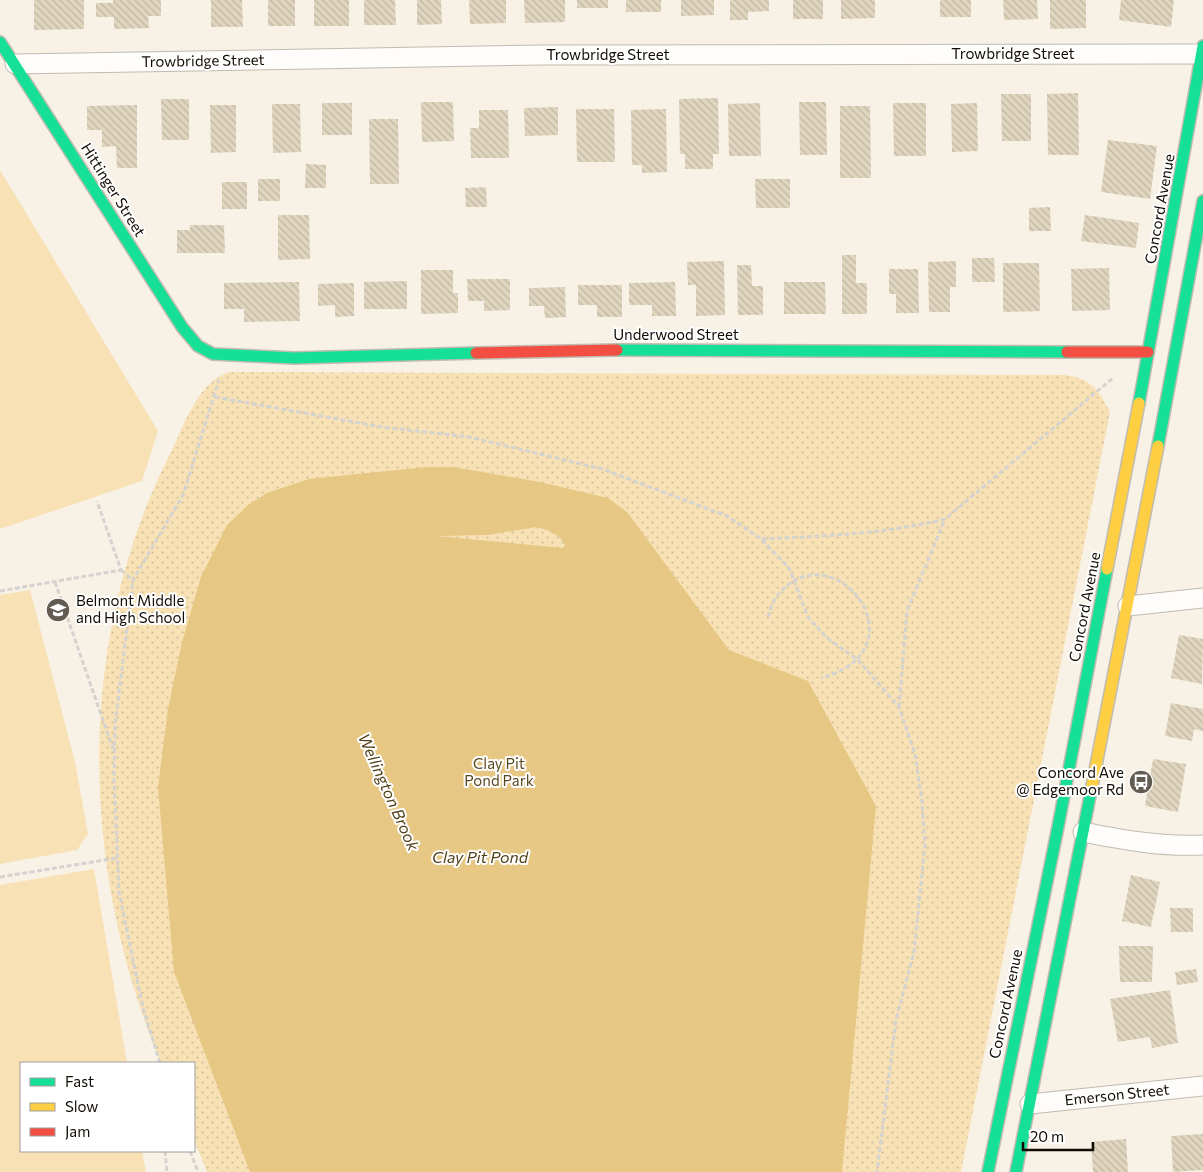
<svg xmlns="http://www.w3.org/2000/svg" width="1203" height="1172" font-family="Commissioner,sans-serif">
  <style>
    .grass { fill: url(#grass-dots) }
    .garden { fill: #f8e2b5 }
    .water { fill: #e6c783; fill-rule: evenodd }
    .building { fill: url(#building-back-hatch) }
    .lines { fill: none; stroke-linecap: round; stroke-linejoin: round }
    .street-casing { stroke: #c1bbb0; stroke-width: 21 }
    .fast-casing { stroke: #c1bbb0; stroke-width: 14 }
    .slow-casing { stroke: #c1bbb0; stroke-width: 14 }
    .jam-casing { stroke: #c1bbb0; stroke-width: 14 }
    .path { stroke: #d5d3d0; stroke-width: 3; stroke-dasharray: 5 2.5; stroke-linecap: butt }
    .street { stroke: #fefdfb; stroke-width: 19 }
    .fast { stroke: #16e098; stroke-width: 11 }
    .slow { stroke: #ffcf43; stroke-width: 11 }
    .jam { stroke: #f24e42; stroke-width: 11 }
    .labels { text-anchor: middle; stroke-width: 4; stroke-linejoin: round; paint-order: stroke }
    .street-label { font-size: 15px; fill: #110c03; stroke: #fff }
    .poi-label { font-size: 15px; fill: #110c03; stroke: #fff; text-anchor: start }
    .park-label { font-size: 15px; fill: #58471f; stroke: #fff }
    .water-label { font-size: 16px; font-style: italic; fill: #524019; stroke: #fff }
  </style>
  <defs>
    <pattern id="grass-dots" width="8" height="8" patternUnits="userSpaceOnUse" patternTransform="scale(1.25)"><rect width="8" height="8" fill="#f8e2b5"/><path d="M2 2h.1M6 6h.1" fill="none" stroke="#d4c19a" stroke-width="1.8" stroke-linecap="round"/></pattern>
    <pattern id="building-back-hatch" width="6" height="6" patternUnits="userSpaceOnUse" patternTransform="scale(1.25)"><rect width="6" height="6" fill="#e0d5be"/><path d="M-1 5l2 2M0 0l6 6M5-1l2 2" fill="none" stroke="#bfb6a2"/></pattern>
  </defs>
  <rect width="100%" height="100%" fill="#f7f1e6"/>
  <path class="grass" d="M229 372 1065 375C1092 379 1098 389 1110 412L961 1172H207L194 1140V1063H161C80 869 74 642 171 452 185 424 197 383 229 372Z"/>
  <path class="garden" d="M0 170 158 431 142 481 0 529Z
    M30 590 75 762 88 834 77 850 0 864V595Z
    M94 869 127 1063H21V1151H142L146 1172H0V885Z"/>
  <path class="water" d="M426 467H453L540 482 608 498 627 512 729 650 808 681 876 806 842 1172H250L174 972 158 787 168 709 182 642 201 577 227 525 248 505 267 493 309 479ZM536 527C548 530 559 533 565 545L563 548 437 536 488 535Z"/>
  <path class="building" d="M34 0H84V29L34 30Z
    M113 0H161V16H148L149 28 114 29V17H96V3H113Z
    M211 0H242L243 27H211Z
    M268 0H295V26H268Z
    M314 0H349V26H314Z
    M364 0H395L396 25H364Z
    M417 0H441L442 24 417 25Z
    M469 0H506V23L470 24Z
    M524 0H565V22L525 23Z
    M577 0H608V8H577Z
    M626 0H661V12H626Z
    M681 0H714V15L681 16Z
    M730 0H769V11L748 12V20H730Z
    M793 0H823V19H793Z
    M841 0H875V18L841 19Z
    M940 0H971V17H940Z
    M1003 0H1037L1038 19 1004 20Z
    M1050 0H1086V28L1050 29Z
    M1121 0H1174L1171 27 1119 20Z
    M1078 93 1079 155H1048L1047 94Z
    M1001 94H1031V141H1002Z
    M718 98 719 154H713V169H685V154H680L679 99Z
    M161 99H189V140H162Z
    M421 102H453L454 141 422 142Z
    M799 102H826L827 155H800Z
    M322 103H352V135H322Z
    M760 103 761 156H729L728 104Z
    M893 103H926V156H894Z
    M977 103 978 151 952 152 951 104Z
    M272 104H300L301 152 273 153Z
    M137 105V168H117L116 146 102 147V130H87V106Z
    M210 105H236V152L211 153Z
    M840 106H870L871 178H840Z
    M558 107V135L525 136 524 108Z
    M576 109H614L615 162H577Z
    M666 109 667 172 642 173V165H632L631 110Z
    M479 110H508L509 158H471L470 128H479Z
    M369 119H398L399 184H370Z
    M1108 140 1157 146 1150 199 1101 192Z
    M306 164 326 165V188H305Z
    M258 179H280V201H258Z
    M755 179H790V208H756Z
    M222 182H247V209H222Z
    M486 187 487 207H466L465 188Z
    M1050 207 1051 231H1029V208Z
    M278 215H309L310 259 278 260Z
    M1085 215 1139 223 1136 248 1081 241Z
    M190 225H224L225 253H177V230H190Z
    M842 255H856V283H867V314H842Z
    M972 258H994L995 282H972Z
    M724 261 725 315 696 316V285H688L687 262Z
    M956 261V287H950V312H929L928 262Z
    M1003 263H1039L1040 311 1003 312Z
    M737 265H751L752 286H763V315H738Z
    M1109 268 1110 310 1072 311 1071 269Z
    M889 269H918L919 313H896V294H889Z
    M421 270H453V293H458V313L421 314Z
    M467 279H510V310L484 311V301H468Z
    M407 281V309H364V282Z
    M299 282 300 321 244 322V309H224V283Z
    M675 282 676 316H652V305H629V283Z
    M784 282H825L826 314H784Z
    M354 283V316L335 317V305L318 306V284Z
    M578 285H622V317H597V305H578Z
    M565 287 566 317 545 318 544 306H529V288Z
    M1179 635 1203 639 1202 684 1171 678Z
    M1171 703 1203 709V731L1194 729 1192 741 1165 736Z
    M1153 759 1186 764 1178 812 1145 806Z
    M1131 875 1160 882 1151 927 1122 921Z
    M1170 908H1193V932H1171Z
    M1119 946H1153L1152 982H1120Z
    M1196 969 1198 982 1177 985 1175 972Z
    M1170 990 1178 1043 1152 1048 1150 1037 1118 1042 1110 999Z
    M1203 1134V1170L1173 1172 1171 1136Z
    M1126 1139 1128 1172H1093L1091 1142Z"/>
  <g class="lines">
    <g class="street-casing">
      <path id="street" d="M15 64 542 55 1202 54
        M1128 606 1203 598
        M1083 832C1123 840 1162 847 1203 845
        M1030 1104 1203 1086"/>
    </g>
    <g class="fast-casing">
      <path id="fast" d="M0 42 182 327 198 346 213 354 294 358 476 353
        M617 350 1067 352
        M1139 403 1203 46
        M1158 446 1203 201
        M988 1172 1058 827 1107 569
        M1016 1172 1092 786"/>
    </g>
    <g class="slow-casing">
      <path id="slow" d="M1107 569 1139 403
        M1092 786 1158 446"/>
    </g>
    <g class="jam-casing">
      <path id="jam" d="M1067 352H1148
        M476 353 617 350"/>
    </g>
    <path class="path" d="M215 397 382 427 469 437 602 469 727 516 761 539 789 568 808 617 827 638 858 660 899 707 915 754 922 801 925 845 914 952 896 1020 877 1172
      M762 539C824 536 885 534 945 519L1113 378
      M121 570 133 580
      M55 582 113 749
      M0 591 121 570 97 501
      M768 617C770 610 773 601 777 596 832 526 928 649 821 678
      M899 707 907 611 945 519
      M0 877 117 858
      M160 1063 143 1008 119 892 114 779 115 725 133 580 183 495 219 380
      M165 1151 167 1172
      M190 1151 198 1172"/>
    <use href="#street" class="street"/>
    <use href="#fast" class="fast"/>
    <use href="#slow" class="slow"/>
    <use href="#jam" class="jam"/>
  </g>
  <defs>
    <g id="school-disc" transform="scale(1.25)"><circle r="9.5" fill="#625c52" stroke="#fff"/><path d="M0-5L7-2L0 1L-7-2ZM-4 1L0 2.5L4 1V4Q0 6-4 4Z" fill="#fff"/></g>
    <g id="bus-disc" transform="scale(1.25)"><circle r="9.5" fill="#625c52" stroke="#fff"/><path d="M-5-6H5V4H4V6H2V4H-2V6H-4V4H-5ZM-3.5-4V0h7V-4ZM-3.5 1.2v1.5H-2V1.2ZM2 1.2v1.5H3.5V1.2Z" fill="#fff"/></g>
  </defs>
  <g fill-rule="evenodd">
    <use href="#school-disc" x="58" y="610"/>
    <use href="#bus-disc" x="1141" y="782"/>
  </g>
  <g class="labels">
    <g class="street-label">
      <text x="1013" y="59">Trowbridge Street</text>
      <text x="608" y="60">Trowbridge Street</text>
      <text transform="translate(203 61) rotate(-1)" y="5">Trowbridge Street</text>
      <text transform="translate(113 190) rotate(58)" y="5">Hittinger Street</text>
      <text transform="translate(1160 209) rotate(-80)" y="5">Concord Avenue</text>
      <text x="676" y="340">Underwood Street</text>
      <text transform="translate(1085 607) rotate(-79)" y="5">Concord Avenue</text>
      <text transform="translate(1006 1004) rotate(-78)" y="5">Concord Avenue</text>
      <text transform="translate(1117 1095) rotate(-6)" y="5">Emerson Street</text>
    </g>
    <g class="poi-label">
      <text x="76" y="606">Belmont Middle<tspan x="76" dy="17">and High School</tspan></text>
      <text x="1124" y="778" text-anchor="end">Concord Ave<tspan x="1124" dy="17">@ Edgemoor Rd</tspan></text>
    </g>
    <g class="park-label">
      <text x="499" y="769">Clay Pit<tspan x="499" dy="17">Pond Park</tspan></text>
    </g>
    <g class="water-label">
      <text transform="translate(389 792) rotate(66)" y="6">Wellington Brook</text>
      <text x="480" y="863">Clay Pit Pond</text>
    </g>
  </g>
  <rect x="20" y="1062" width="175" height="90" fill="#ffffff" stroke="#a09e9a"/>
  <rect x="30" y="1078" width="25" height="8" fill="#16e098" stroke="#a09e9a"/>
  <text x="65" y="1087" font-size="15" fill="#110c03">Fast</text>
  <rect x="30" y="1103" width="25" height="8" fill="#ffcf43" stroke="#a09e9a"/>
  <text x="65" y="1112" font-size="15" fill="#110c03">Slow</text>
  <rect x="30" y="1128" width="25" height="8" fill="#f24e42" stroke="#a09e9a"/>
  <text x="65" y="1137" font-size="15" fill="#110c03">Jam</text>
  <path d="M1023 1142v8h70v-8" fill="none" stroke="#110c03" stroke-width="2.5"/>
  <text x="1030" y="1142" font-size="15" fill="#110c03" stroke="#ffffff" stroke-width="4" paint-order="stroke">20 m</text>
</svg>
